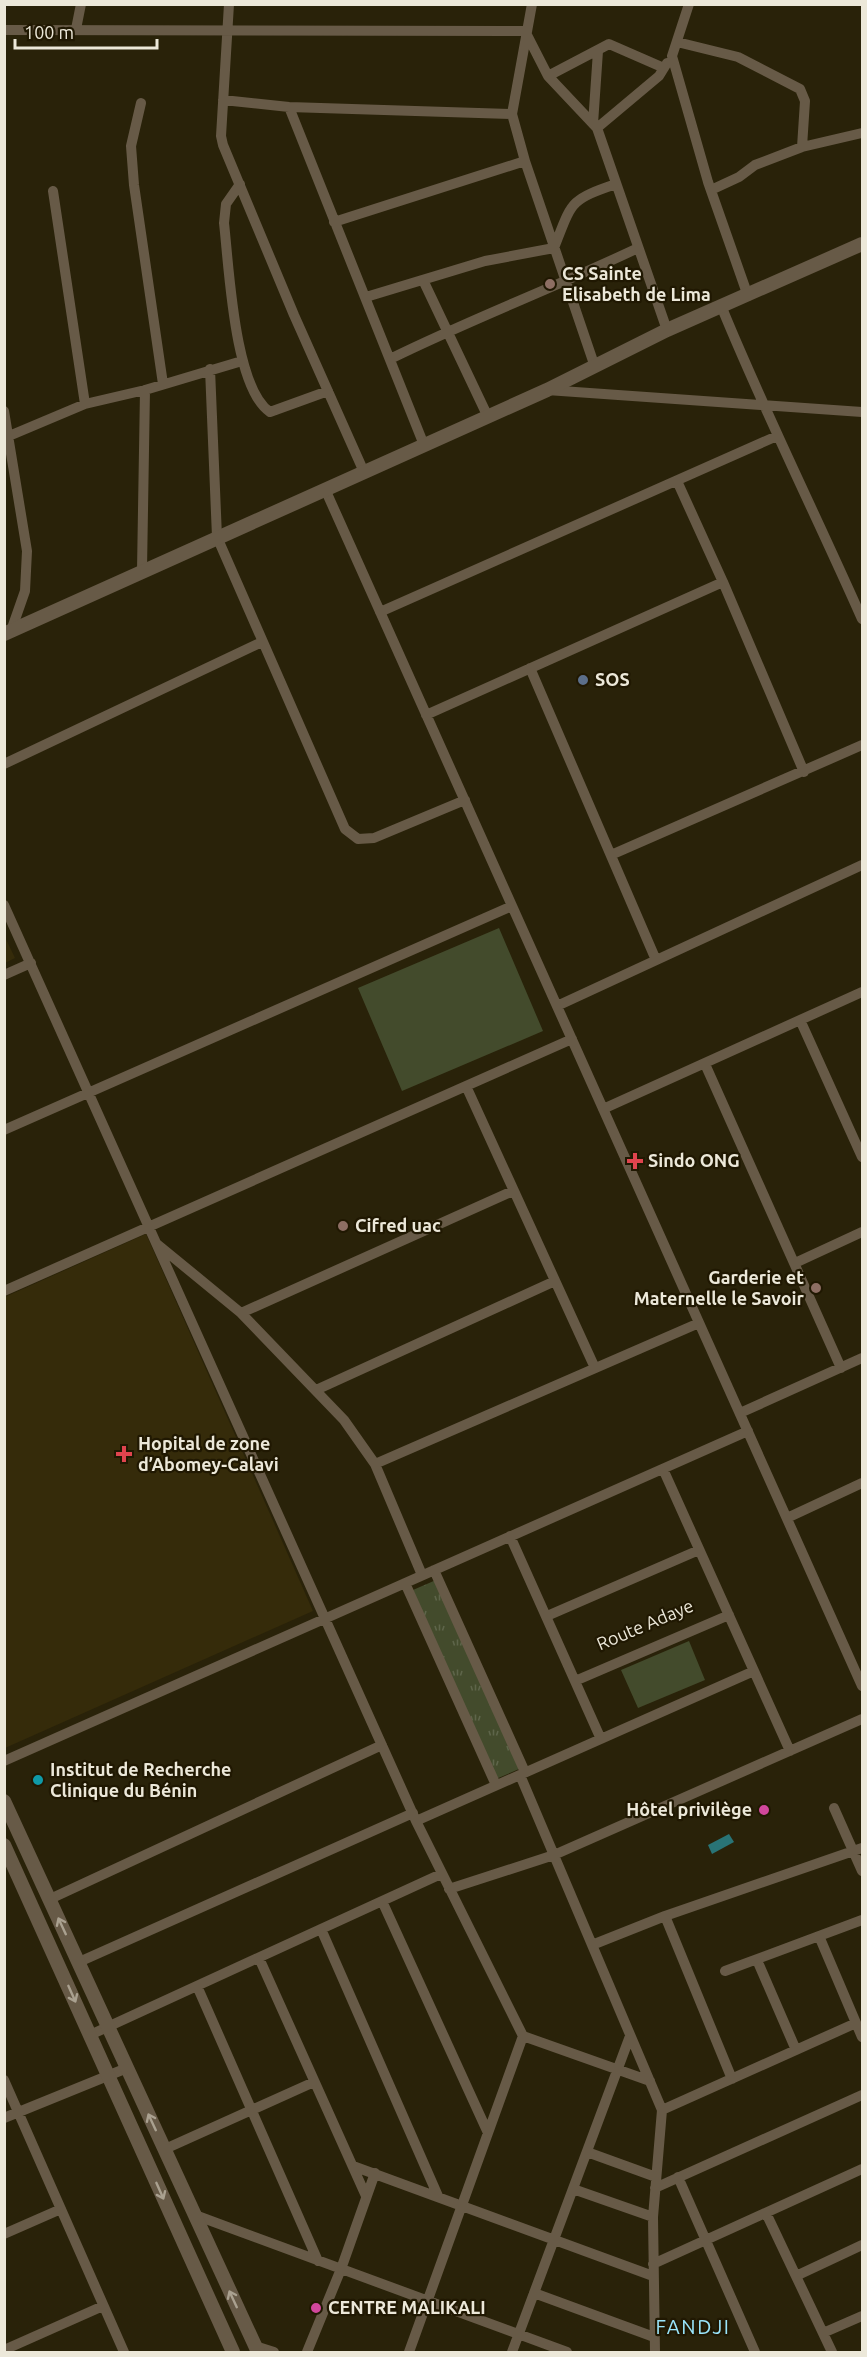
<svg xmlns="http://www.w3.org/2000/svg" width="867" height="2357" font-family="Ubuntu,sans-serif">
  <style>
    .built { fill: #352b0a }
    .grass { fill: url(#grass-tufts) }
    .garden { fill: #434b2c }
    .water { fill: #297476 }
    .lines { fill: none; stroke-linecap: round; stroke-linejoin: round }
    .minor { stroke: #675a47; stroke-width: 10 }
    .tertiary { stroke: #675a47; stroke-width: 14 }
    .oneway { stroke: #aaa190 }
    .education-dot { fill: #8d6e63; stroke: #201802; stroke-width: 2 }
    .service-dot { fill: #5c6f8a; stroke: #201802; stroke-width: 2 }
    .health-dot { fill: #e0444e; stroke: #201802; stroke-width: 2 }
    .culture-dot { fill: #0f9aa8; stroke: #201802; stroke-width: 2 }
    .hotel-dot { fill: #d1479c; stroke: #201802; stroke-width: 2 }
    .labels { text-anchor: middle; stroke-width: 4.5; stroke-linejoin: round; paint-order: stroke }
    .poi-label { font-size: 18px; font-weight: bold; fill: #ece8d9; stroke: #201802; text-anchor: start }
    .street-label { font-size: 18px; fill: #ece8d9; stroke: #201802 }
    .neighbourhood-label { font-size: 20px; letter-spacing: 1.5px; fill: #9ae5fb; stroke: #201802 }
  </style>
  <defs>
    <pattern id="grass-tufts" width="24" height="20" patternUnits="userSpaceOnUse" patternTransform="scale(1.5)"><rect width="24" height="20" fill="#434b2c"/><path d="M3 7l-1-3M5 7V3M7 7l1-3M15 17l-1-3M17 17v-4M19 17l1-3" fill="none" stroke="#5e654a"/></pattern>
  </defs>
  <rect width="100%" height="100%" fill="#292209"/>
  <path class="built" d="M4 935 15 958 5 963H4Z
    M146 1234 313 1611 5 1748V1297Z"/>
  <path class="grass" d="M436 1580 519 1769 496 1779 413 1590Z"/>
  <path class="garden" d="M499 928 543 1031 402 1091 358 988Z
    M689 1641 705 1680 638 1708 621 1670Z"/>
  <path class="water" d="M729 1834 734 1842 712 1854 708 1845Z"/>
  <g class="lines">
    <path class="minor" d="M229 4 221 136 223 145 294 315 364 472
      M532 4 512 114 525 161 595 367
      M689 4 672 56 708 182 748 296
      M76 29 81 4
      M4 30 525 31
      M525 31 548 76 597 128 667 330
      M677 42 738 57 800 89 805 101 802 147
      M548 76 609 44 664 68
      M223 100 289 107 512 114
      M141 103 131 146 134 185 163 384
      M289 107 424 445
      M593 124 598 51
      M597 128 659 76 667 63
      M240 184 226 204 224 223C229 266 234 388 270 412L328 391
      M711 190 739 177 755 165 802 147 862 133
      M53 191 85 404
      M334 222 525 161
      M423 280 488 417
      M366 297 485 261 554 248C572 202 569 200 616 184
      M722 308C765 413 816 515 862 619
      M390 359C471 319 556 287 638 248
      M210 369 217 537 345 829 358 839 374 838 465 800
      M547 390 862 412
      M4 411 27 551 25 591 11 631
      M9 436 85 404 145 390 242 361
      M677 481 723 582 804 772
      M325 489 862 1686
      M142 570 145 390
      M380 612 777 436
      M530 668 656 960
      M426 715 723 582
      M4 764 262 642
      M611 855 862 745
      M4 905 416 1821 523 2036 650 2081
      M4 975 31 963
      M557 1006 862 865
      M801 1022 862 1157
      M705 1064 841 1368
      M466 1086 595 1368
      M603 1109 862 992
      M4 1130 512 906
      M157 1244 241 1313 344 1420 375 1464 422 1575
      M795 1263 862 1232
      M4 1291 572 1039
      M241 1313 513 1191
      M316 1390 555 1281
      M740 1413 862 1358
      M375 1464 699 1323
      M663 1469 790 1751
      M787 1518 862 1483
      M510 1536 600 1737
      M434 1570 525 1772
      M405 1583 496 1785
      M547 1616 699 1550
      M575 1681 729 1615
      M4 1761 748 1431
      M520 1775 662 2110 653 2217 655 2352
      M834 1808 862 1871
      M416 1821 754 1671
      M449 1889 554 1855 862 1719
      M50 1899 382 1745
      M382 1901 488 2133
      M665 1916 732 2079
      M321 1929 438 2196
      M819 1936 862 2037
      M592 1945 665 1916 862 1848
      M259 1958 366 2196
      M757 1960 796 2050
      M79 1962 413 1813
      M725 1971 862 1920
      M197 1986 318 2261
      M90 2035 441 1874
      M4 2080 124 2352
      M662 2110 856 2023
      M4 2118 127 2068
      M165 2149 314 2082
      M587 2152 656 2177
      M353 2166 653 2276
      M678 2177 755 2352
      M655 2188 862 2095
      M573 2189 653 2217
      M766 2213 832 2352
      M195 2215 567 2352
      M4 2234 61 2209
      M653 2264 862 2169
      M796 2276 862 2245
      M534 2293 654 2337
      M823 2333 862 2316
      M255 2346 274 2352
      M4 2350 103 2306
      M307 2352 341 2269 375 2173
      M409 2352 523 2036
      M512 2352 630 2036"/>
    <path class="tertiary" d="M4 634 547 390 667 330 862 244
      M4 1801 258 2352
      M4 1845 233 2352"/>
  </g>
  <defs><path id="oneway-shaft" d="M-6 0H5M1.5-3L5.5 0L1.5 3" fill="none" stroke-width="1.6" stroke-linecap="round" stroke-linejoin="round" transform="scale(1.5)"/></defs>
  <g class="oneway">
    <use href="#oneway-shaft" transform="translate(62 1926) rotate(-115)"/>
    <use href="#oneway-shaft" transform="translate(72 1994) rotate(66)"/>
    <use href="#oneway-shaft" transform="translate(152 2122) rotate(-115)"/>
    <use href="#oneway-shaft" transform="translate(160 2191) rotate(66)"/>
    <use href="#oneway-shaft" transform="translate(233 2299) rotate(-115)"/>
  </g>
  <g class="education-dot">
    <circle cx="550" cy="284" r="6"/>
    <circle cx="343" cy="1226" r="6"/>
    <circle cx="816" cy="1288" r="6"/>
  </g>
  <circle class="service-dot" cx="583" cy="680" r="6"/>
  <g class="health-dot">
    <path d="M632 1152h6v6h6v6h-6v6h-6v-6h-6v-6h6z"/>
    <path d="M121 1445h6v6h6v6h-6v6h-6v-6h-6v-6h6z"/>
  </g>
  <circle class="culture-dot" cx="38" cy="1780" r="6"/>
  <g class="hotel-dot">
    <circle cx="764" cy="1810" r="6"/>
    <circle cx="316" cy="2308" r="6"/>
  </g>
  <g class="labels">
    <g class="poi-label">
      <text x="562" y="280">CS Sainte<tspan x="562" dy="21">Elisabeth de Lima</tspan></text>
      <text x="595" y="686">SOS</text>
      <text x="648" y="1167">Sindo ONG</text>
      <text x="355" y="1232">Cifred uac</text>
      <text x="804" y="1284" text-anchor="end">Garderie et<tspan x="804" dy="21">Maternelle le Savoir</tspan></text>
      <text x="138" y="1450">Hopital de zone<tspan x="138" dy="21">d’Abomey-Calavi</tspan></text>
      <text x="50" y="1776">Institut de Recherche<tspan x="50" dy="21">Clinique du Bénin</tspan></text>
      <text x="752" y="1816" text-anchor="end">Hôtel privilège</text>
      <text x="328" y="2314">CENTRE MALIKALI</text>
    </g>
    <g class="street-label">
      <text transform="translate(645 1625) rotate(-23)" y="6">Route Adaye</text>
    </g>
    <g class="neighbourhood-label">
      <text x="693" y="2334">FANDJI</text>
    </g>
  </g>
  <rect width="867" height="2357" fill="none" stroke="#ece8d9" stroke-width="12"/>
  <path d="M15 39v9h142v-9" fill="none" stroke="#ece8d9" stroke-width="3"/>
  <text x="24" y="39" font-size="18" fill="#ece8d9" stroke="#201802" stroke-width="4.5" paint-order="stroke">100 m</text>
</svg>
